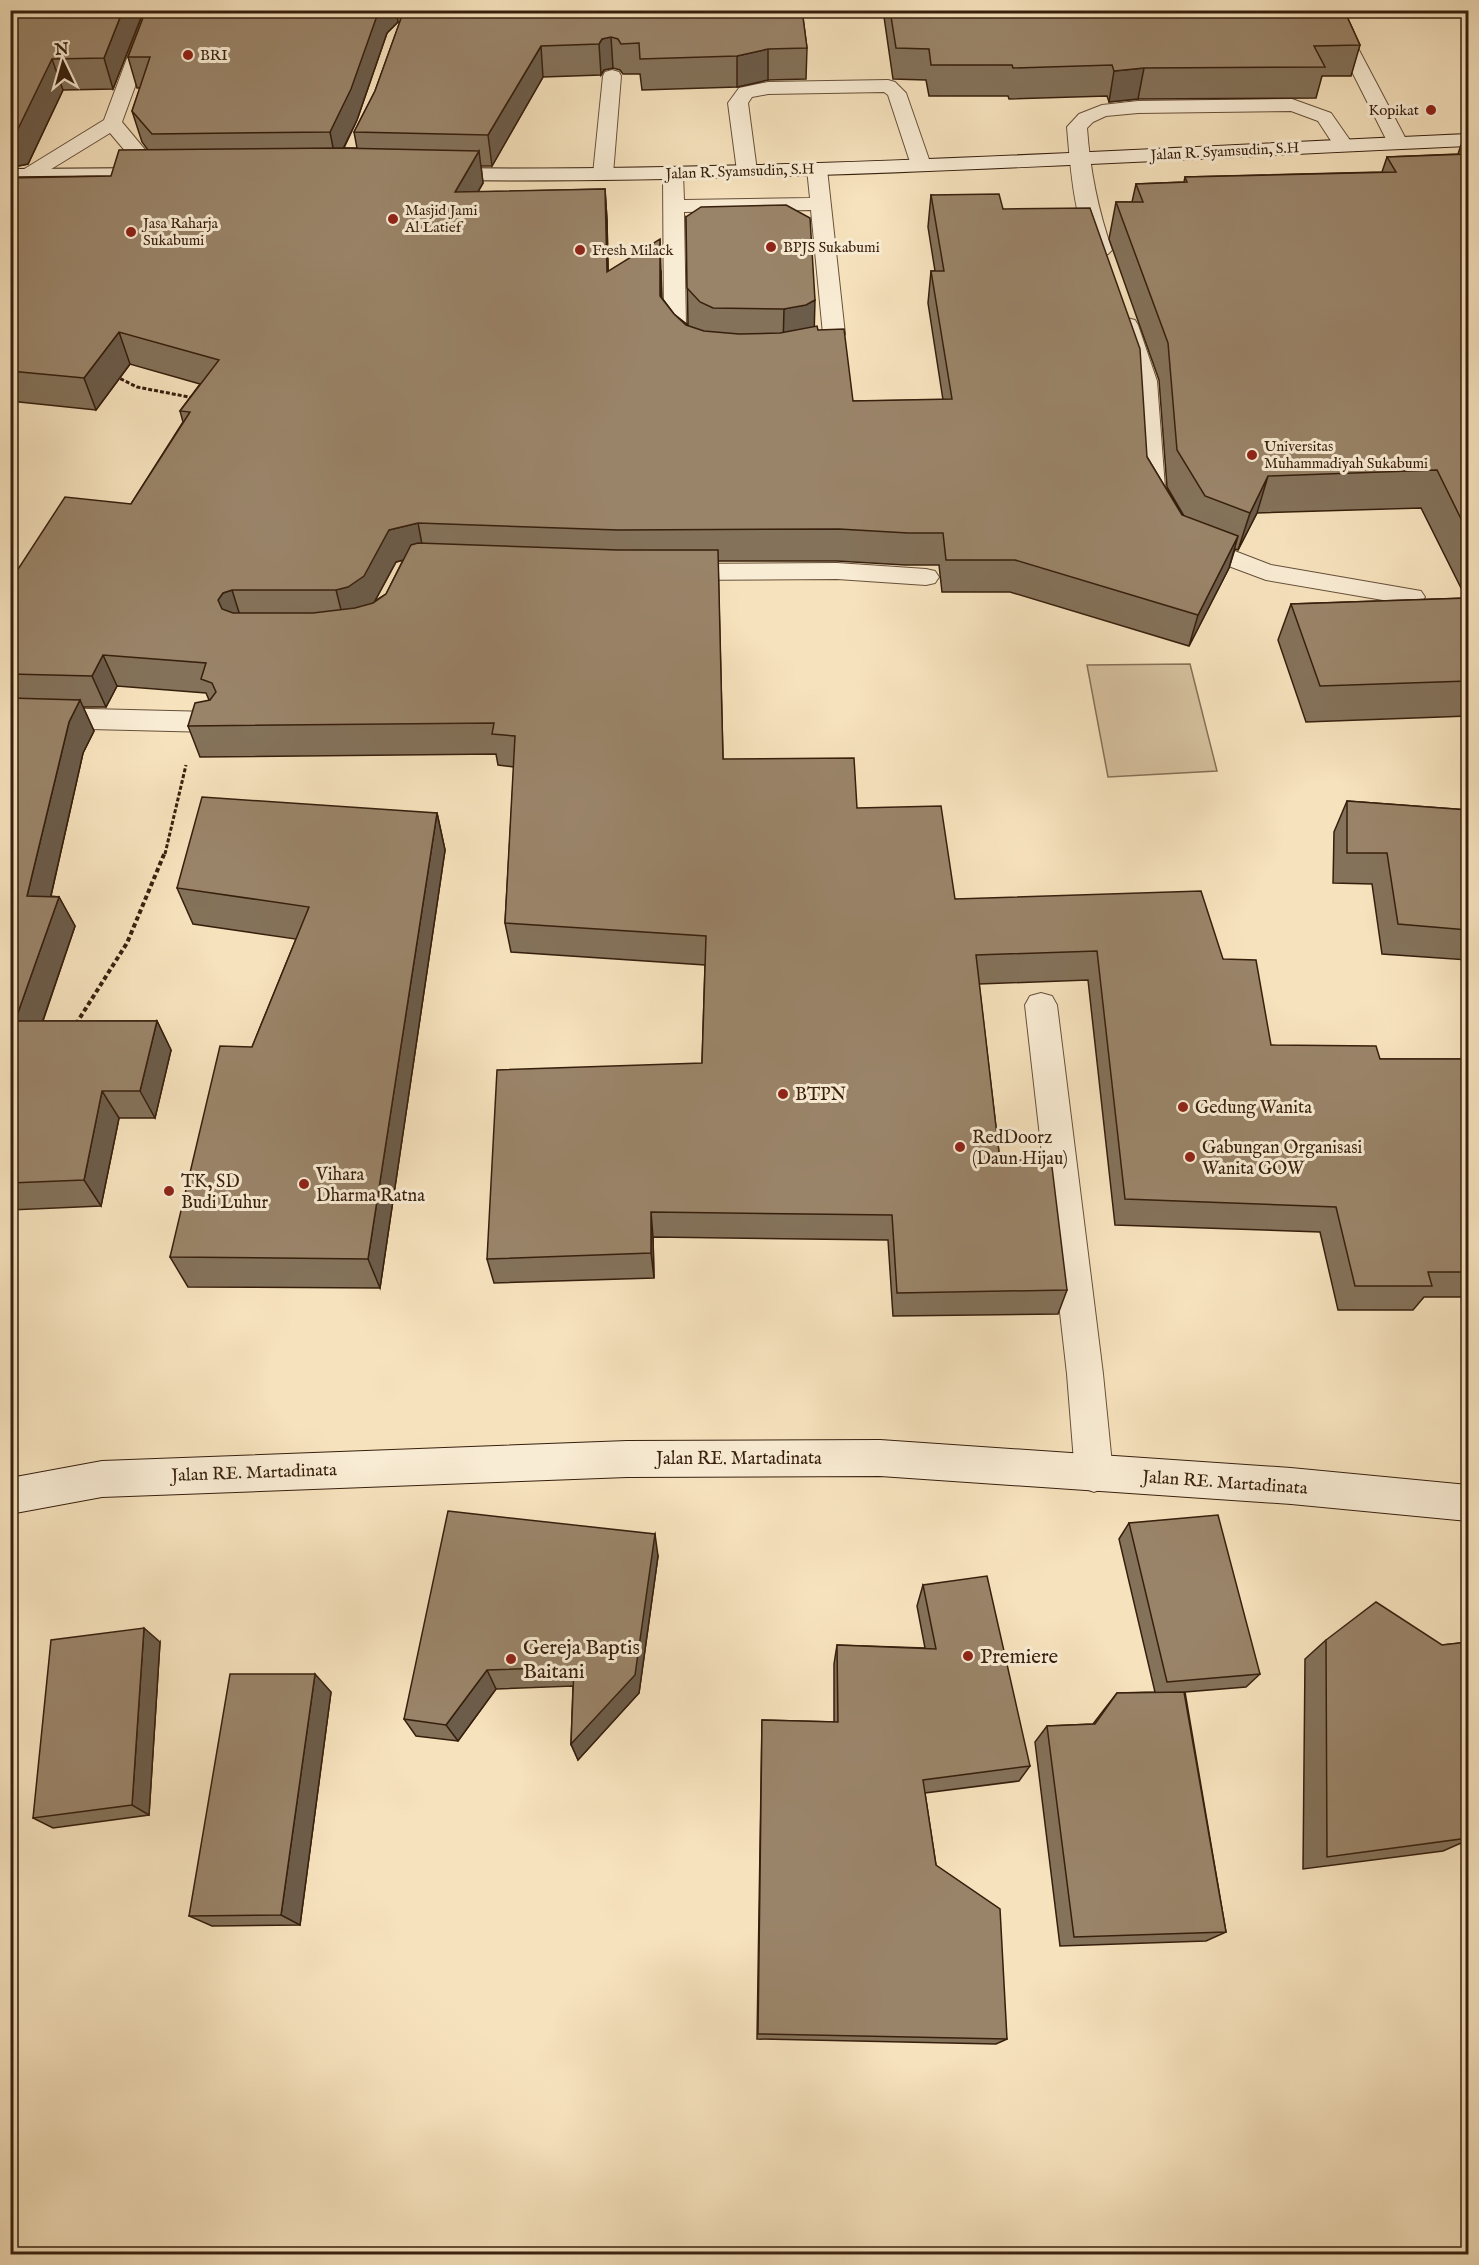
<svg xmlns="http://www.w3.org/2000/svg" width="1479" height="2265" font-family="'IM FELL English',serif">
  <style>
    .green { fill: #d6c19f; stroke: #867056; stroke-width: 1.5 }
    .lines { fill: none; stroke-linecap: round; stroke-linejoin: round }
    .lane-casing { stroke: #675039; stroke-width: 2 }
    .street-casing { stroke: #675039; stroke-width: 2 }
    .secondary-casing { stroke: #371f0d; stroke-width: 2 }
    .path-far1 { stroke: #371f0d; stroke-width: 3; stroke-dasharray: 4 2; stroke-linecap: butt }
    .path { stroke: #371f0d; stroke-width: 4; stroke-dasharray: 4.5 3; stroke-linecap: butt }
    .lane { fill: #f9ecd4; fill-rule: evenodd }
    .street { fill: #f9ecd4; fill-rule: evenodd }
    .secondary { fill: #f9ecd4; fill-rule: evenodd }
    .wall { fill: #84725a; stroke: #371f0d; stroke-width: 1.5; fill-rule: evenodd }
    .shaded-wall { fill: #6c5c4a; stroke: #371f0d; stroke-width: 1.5 }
    .building { fill: #9a8469; stroke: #371f0d; stroke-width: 1.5 }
    .poi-dot { fill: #8f2418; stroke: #f9ecd4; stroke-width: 2 }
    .labels { text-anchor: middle; stroke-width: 6; stroke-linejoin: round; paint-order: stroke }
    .far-poi-label { font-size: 15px; fill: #371f0d; stroke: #f9ecd4; text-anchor: start }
    .far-street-label { font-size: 15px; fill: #371f0d; stroke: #f9ecd4 }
    .poi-label { font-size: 18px; fill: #371f0d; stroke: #f9ecd4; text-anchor: start }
    .street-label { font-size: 18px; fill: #371f0d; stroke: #f9ecd4 }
    .near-poi-label { font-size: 21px; fill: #371f0d; stroke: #f9ecd4; text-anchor: start }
  </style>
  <rect width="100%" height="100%" fill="#f6e2bd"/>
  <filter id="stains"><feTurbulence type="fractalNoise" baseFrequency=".00333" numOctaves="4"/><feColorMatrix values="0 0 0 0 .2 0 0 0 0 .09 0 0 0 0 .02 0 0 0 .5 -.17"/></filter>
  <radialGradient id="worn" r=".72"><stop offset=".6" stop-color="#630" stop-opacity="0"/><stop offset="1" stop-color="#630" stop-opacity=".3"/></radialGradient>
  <path class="green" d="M1190 664 1217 771 1108 777 1087 665Z"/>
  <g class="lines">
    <g class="lane-casing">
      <path id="lane" d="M612 70 619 72 621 76 613 174 610 178H596L593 174 603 76 605 72Z
        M888 80 895 82 906 93 931 165 928 169H914L911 165 888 95 884 92 768 94 752 97 748 103 757 171 754 175H740L737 171 728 103 739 88 768 82Z
        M1292 99 1331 113 1354 146 1351 150H1337L1318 121 1291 111 1138 113 1106 116 1093 122 1087 128C1090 170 1098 210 1112 250L1108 254 1101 256 1094 254C1074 227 1070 161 1067 127L1079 114 1102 105 1138 101Z
        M817 163 824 165 827 169 845 334 837 349 802 360 794 358 791 353 794 348 820 340 823 334 811 210 684 212 686 327 709 351 706 356 698 358 683 352 664 328 663 174 666 170H680L683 174 684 200 810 198 807 169 810 165Z
        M1127 318 1135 320 1138 325 1157 381 1165 488 1193 535 1271 565 1421 591 1425 597 1421 603 1412 605 1266 580 1175 546 1141 488 1135 381 1116 325 1119 320Z
        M1041 993 1052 996 1057 1005 1103 1374 1113 1474 1107 1487 1094 1492 1081 1487 1075 1474 1067 1374 1025 1005 1030 996Z"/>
    </g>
    <g class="street-casing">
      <path id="street" d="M145 10H163L122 122 162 170 165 174 162 178H148L110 133 35 179H21L18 175 21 171 104 120Z
        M1325 10H1343L1359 50 1408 143 1405 147H1391L1388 143 1341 50Z
        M837 563 926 569 935 571 939 577 935 583 926 585 837 579 673 580 664 578 660 572 664 566 673 564Z
        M10 707 211 712 221 715 225 722 221 729 211 732 10 727Z"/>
    </g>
    <g class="secondary-casing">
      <path id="secondary" d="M1468 134V146C1124 161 781 184 436 180L429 178 426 174 429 170 436 168C781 172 1124 149 1468 134Z
        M156 168 163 170 166 174 163 178 10 181V169Z
        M880 1440 1291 1468 1468 1485V1521L1291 1504 880 1476 627 1477 102 1497 10 1514V1478L102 1461 627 1441Z"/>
    </g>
    <path class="path-far1" d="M115 376 137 387 194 398
      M165 854 186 765"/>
    <path class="path" d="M76 1024 127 943 165 852"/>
    <use href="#lane" class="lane"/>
    <use href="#street" class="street"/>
    <use href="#secondary" class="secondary"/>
  </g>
  <path class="wall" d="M10 10H144L113 89 63 90 28 164 13 167 17 177 111 176 148 150 142 142 132 111 140 88H137L128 57 146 10H802L807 48 806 79 768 80 737 87 642 90 640 74H623L620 70 613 68 604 70 601 75 543 77 492 166H481L483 183 478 192 605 189 607 220 608 271H661L662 298 674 314 688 325 686 217 818 330 853 401 943 400 928 303 931 271H935L928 227 931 195 1003 209 1147 457 1182 515 1184 516 1167 487 1159 380 1109 239 1116 202H1132L1136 184 1184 182 1185 177 1382 172 1387 157 1458 154 1462 142H1468V716L1306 722 1278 640 1291 604 1466 598 1421 508 1257 513 1238 550 1235 549 1229 568 1189 646 1010 592H942L939 565H905L837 561H718L723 759 857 808 955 899 1223 959 1271 1045 1380 1059H1468V1297H1424L1413 1310H1338L1320 1232 1115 1225 1088 980 979 984 1000 1161 1067 1290 1058 1314 893 1316 888 1240 653 1237 654 1278 494 1283 487 1259 702 1063 705 965 511 952 505 923 514 767 498 765 496 754 200 757 188 726 209 700 206 693 117 686 106 707H83L94 731 83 753 51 896 59 897 75 926 43 1021H157L171 1050 155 1118H119L101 1206 10 1210V577H13L131 504 183 422 180 411 200 384 130 364 96 410 10 401ZM398 22H400L375 91 354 132 357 148H344L357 120 387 33ZM403 560 386 594 375 601 396 562Z
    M883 10H1344L1360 45 1351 76H1322L1316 98 1138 99 1109 102 1107 96 1009 99 1008 96H929L926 80 893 79Z
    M1347 801 1468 810V960L1382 954 1372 884 1333 883 1334 832Z
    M437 813 445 850 380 1288 188 1287 170 1257 252 1047 296 939 193 924 177 888Z
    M1129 1523 1260 1674 1246 1687 1185 1692 1226 1932 1206 1941 1060 1946 1035 1742 1047 1726 1093 1724 1103 1711 1117 1693 1155 1692 1119 1539Z
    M658 1556 639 1693 578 1760 571 1744 573 1686 496 1689 458 1741 416 1736 404 1719Z
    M923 1585 1030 1766 1019 1781 925 1793 936 1865 1007 2039 996 2044 757 2039 762 1720 834 1722V1664L837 1645 925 1648 917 1606Z
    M1326 1640 1442 1645 1468 1642V1840L1443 1851 1303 1869 1305 1659Z
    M160 1642 149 1815 53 1828 33 1818Z
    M331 1692 300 1925 212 1926 189 1916Z"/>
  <path class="shaded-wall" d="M123 10H144L113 89 104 58Z
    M379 10H396L398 22 387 33 357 120 336 163 330 132Z
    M611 37 613 68 604 70 601 75 599 44 602 39Z
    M541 46 543 77 492 166 488 135Z
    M768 49V80L737 87V56Z
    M52 59 63 90 28 164 13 167 19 183 10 201V134Z
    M1144 68 1138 99 1109 102 1114 71Z
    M479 151 483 183 459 224 455 192Z
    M605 189 607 220 609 304 607 272Z
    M660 239 661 271 662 328 660 296Z
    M815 300 814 338 783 347 784 309Z
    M119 332 130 364 96 410 84 378Z
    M1268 476 1257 513 1238 550 1250 513Z
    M418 523 424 555 396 562 371 608 344 622 336 590 389 530Z
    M1238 536 1229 568 1189 646 1198 615Z
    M232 590 242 622 228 632 218 600 223 593Z
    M103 655 117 686 106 707 92 676Z
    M80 700 94 731 83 753 44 926 27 896 69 722Z
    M437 813 445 850 380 1288 368 1259Z
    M59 897 75 926 33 1049 15 1021Z
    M157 1021 171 1050 155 1118 140 1091Z
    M102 1091 119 1118 101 1206 84 1180Z
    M651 1212 653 1237 654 1278 651 1253Z
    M655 1534 658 1556 639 1693 578 1760 571 1744Z
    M144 1628 160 1642 149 1815 132 1805Z
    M487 1670 496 1689 458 1741 446 1725Z
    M315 1674 331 1692 300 1925 281 1915Z"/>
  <path class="building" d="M10 10H123L104 58 52 59 16 133 10 134Z
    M146 10H379L351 89 330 132 152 134 132 111 150 57H128Z
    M404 10H802L807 48 768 49 737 56 640 59 639 43 621 44 618 39 611 37 602 39 599 44 541 46 488 135 354 132 375 91Z
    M890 10H1344L1360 45 1314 46 1325 67 1144 68 1114 71 1112 65 1013 68 1012 65H931L929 49 896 48Z
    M1462 142H1468V533L1437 470 1268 476 1250 513 1205 496 1177 450 1168 343 1116 202H1143L1136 184 1187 182 1185 177 1396 172 1387 157 1468 154Z
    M339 148 479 151 455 192 605 189 607 272 660 239V296L674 314 686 325 704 331 739 334 780 333 817 326 818 330 844 329 853 401 952 399 931 271H944L931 195 999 194 1003 209 1090 208 1140 349 1147 457 1182 515 1238 536 1198 615 1015 560H946L943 533H908L839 529 618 530 418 523 389 530 364 576 348 587 336 590H232L223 593 218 600 222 609 233 613H313L355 608 373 603 386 594 411 545 418 543 618 550H718L723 759 854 758 857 808 941 806 955 899 1201 891 1223 959 1256 960 1271 1045 1376 1046 1380 1059H1468V1272H1428L1432 1286H1355L1336 1207 1125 1199 1097 951 976 955 1000 1161 1051 1159 1067 1290 897 1293 892 1215 651 1212V1253L487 1259 497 1070 702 1063 706 936 505 923 515 736 492 734 494 723 188 726 195 703 210 700 216 692 212 683 201 679 206 663 103 655 92 676 10 674V577H13L65 497 131 504 190 412 180 411 219 360 119 332 84 378 10 371V178L111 176 119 150Z
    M786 205 810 218 815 300 806 305 784 309 713 308 700 302 687 288 686 217 701 207Z
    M1468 598V681L1320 686 1291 604Z
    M10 698 80 700 69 722 27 896 59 897 15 1021H157L140 1091H102L84 1180 10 1183Z
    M202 797 437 813 368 1259 170 1257 220 1046 252 1047 309 907 177 888Z
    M1347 801 1468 810V930L1398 924 1387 853H1347Z
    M448 1511 655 1534 635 1675 571 1744 574 1667 487 1670 446 1725 404 1719Z
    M1218 1515 1260 1674 1167 1682 1129 1523Z
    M987 1576 1030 1766 923 1780 936 1865 1000 1909 1007 2039 758 2034 762 1720 838 1722 837 1645 936 1649 923 1585Z
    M1376 1602 1442 1645 1468 1642V1838L1327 1857 1326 1640Z
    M144 1628 132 1805 33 1818 51 1640Z
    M230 1674H315L281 1915 189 1916Z
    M1184 1692 1226 1932 1074 1937 1047 1726 1095 1724 1117 1693Z"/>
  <g class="poi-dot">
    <circle cx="188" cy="55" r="6"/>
    <circle cx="1431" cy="110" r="6"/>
    <circle cx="393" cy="219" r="6"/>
    <circle cx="131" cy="232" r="6"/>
    <circle cx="771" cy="247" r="6"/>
    <circle cx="580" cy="250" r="6"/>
    <circle cx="1252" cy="455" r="6"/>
    <circle cx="783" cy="1094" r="6"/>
    <circle cx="1183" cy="1107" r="6"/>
    <circle cx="960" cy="1147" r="6"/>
    <circle cx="1190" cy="1157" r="6"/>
    <circle cx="304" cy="1184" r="6"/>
    <circle cx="169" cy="1191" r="6"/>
    <circle cx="968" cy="1656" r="6"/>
    <circle cx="511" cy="1659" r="6"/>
  </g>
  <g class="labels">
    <g class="far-poi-label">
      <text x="200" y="60">BRI</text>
      <text x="1419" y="115" text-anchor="end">Kopikat</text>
      <text x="405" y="215">Masjid Jami<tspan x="405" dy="17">Al Latief</tspan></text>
      <text x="143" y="228">Jasa Raharja<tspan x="143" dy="17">Sukabumi</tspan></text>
      <text x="783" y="252">BPJS Sukabumi</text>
      <text x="592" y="255">Fresh Milack</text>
      <text x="1264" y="451">Universitas<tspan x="1264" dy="17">Muhammadiyah Sukabumi</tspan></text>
    </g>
    <g class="far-street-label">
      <text transform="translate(1225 151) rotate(-3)" y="5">Jalan R. Syamsudin, S.H</text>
      <text transform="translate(740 171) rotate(-2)" y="5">Jalan R. Syamsudin, S.H</text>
    </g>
    <g class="poi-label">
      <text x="795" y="1100">BTPN</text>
      <text x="1195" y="1113">Gedung Wanita</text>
      <text x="972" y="1143">RedDoorz<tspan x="972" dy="21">(Daun Hijau)</tspan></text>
      <text x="1202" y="1153">Gabungan Organisasi<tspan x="1202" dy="21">Wanita GOW</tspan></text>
      <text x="316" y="1180">Vihara<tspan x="316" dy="21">Dharma Ratna</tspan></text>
      <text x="181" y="1187">TK, SD<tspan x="181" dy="21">Budi Luhur</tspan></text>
    </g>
    <g class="street-label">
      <text x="739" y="1464">Jalan RE. Martadinata</text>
      <text transform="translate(254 1472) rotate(-2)" y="6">Jalan RE. Martadinata</text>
      <text transform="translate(1225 1482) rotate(4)" y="6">Jalan RE. Martadinata</text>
    </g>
    <g class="near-poi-label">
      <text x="523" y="1654">Gereja Baptis<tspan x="523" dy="24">Baitani</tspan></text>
      <text x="980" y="1663">Premiere</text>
    </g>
  </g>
  <rect width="1479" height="2265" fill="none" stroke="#f6e2bd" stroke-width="36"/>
  <rect x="12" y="12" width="1455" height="2241" fill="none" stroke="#371f0d" stroke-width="3"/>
  <rect x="18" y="18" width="1443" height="2229" fill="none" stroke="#371f0d" stroke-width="1.5"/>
  <g transform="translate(63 63) rotate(355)" stroke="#f9ecd4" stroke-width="4.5" paint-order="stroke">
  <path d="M0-4.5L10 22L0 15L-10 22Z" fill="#371f0d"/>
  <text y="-9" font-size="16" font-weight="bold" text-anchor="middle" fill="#371f0d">N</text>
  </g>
  <rect width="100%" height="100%" filter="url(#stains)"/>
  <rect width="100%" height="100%" fill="url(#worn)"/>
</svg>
